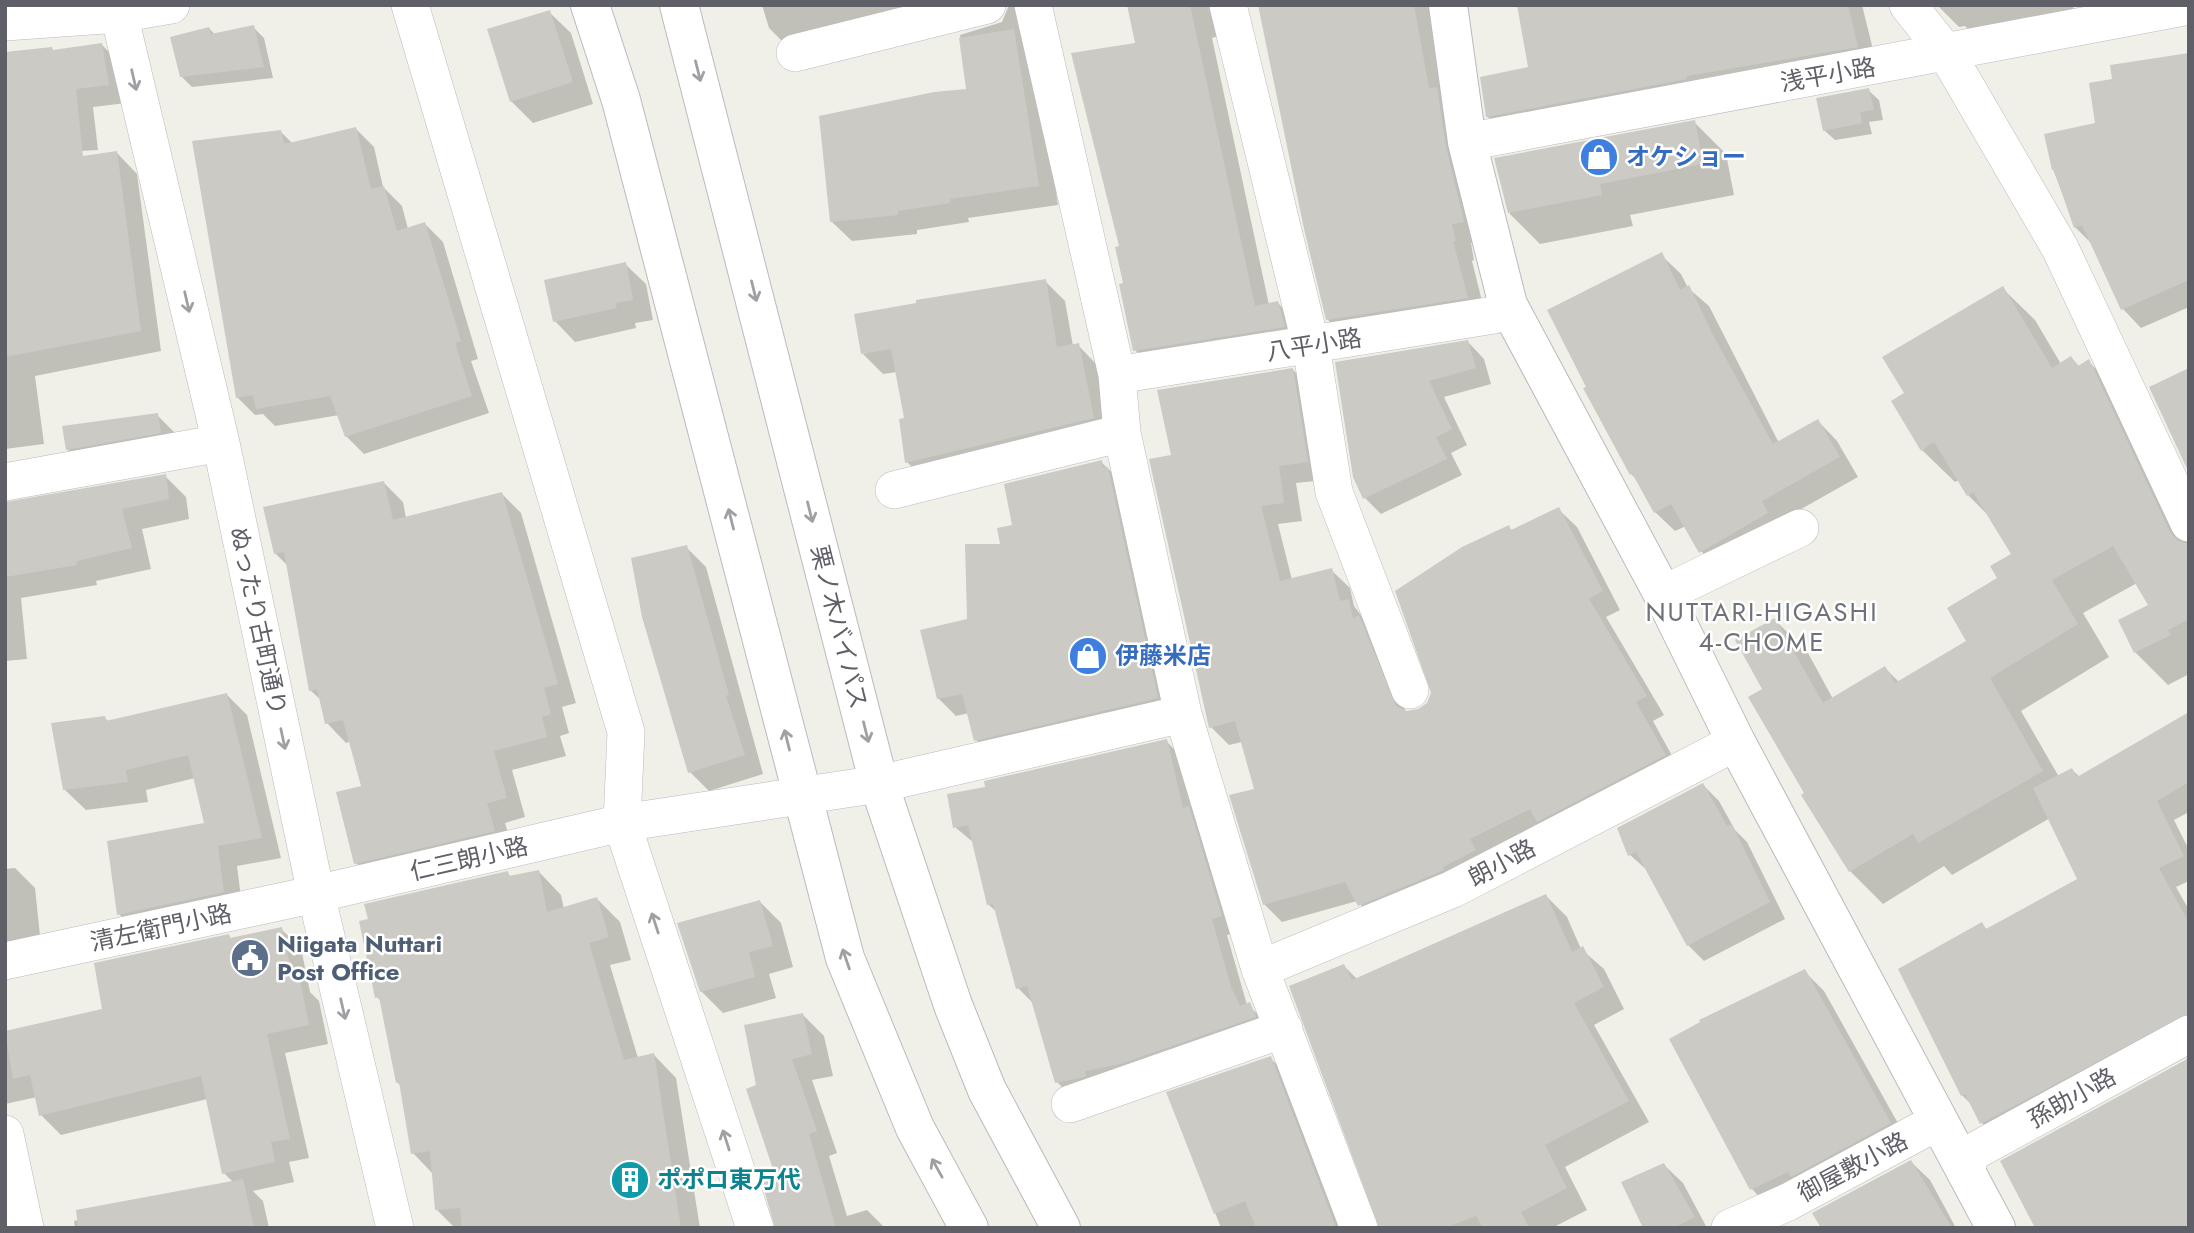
<svg xmlns="http://www.w3.org/2000/svg" width="2194" height="1233" font-family="Jost,'Noto Sans JP',sans-serif">
  <style>
    .shadow { fill: #0003 }
    .building { fill: #cccac4 }
    .lines { fill: none; stroke-linecap: round; stroke-linejoin: round }
    .minor-casing { stroke: #b9bac0; stroke-width: 38 }
    .tertiary-casing { stroke: #b9bac0; stroke-width: 40 }
    .secondary-casing { stroke: #b9bac0; stroke-width: 40 }
    .minor { stroke: #fff; stroke-width: 37 }
    .tertiary { stroke: #fff; stroke-width: 38 }
    .secondary { stroke: #fff; stroke-width: 38 }
    .oneway { stroke: #9fa0a4 }
    .labels { text-anchor: middle; stroke-width: 5; stroke-linejoin: round; paint-order: stroke }
    .street-label { font-size: 24px; fill: #5f6067; stroke: #fff }
    .shop-label { font-size: 24px; font-weight: bold; fill: #366cbe; stroke: #fff; text-anchor: start }
    .service-label { font-size: 24px; font-weight: bold; fill: #4e5e75; stroke: #fff; text-anchor: start }
    .culture-label { font-size: 24px; font-weight: bold; fill: #0d838f; stroke: #fff; text-anchor: start }
    .neighbourhood-label { font-size: 26px; letter-spacing: 2px; fill: #707279; stroke: #fff }
  </style>
  <rect width="100%" height="100%" fill="#f0f0e8"/>
  <path class="shadow" d="M762 5H1003L788 47 769 28Z
    M1009 5H1027L1058 205 968 218 969 222 917 230V234L852 241 832 222 968 90 960 35 1002 22Z
    M1129 5H1225L1228 33 1212 38 1269 305 1278 303 1297 323 1303 346 1154 370 1135 350 1121 248 1137 44Z
    M1260 5H1429L1446 97 1483 241 1471 243 1474 260 1472 261 1486 317 1348 339 1328 320Z
    M1519 5H1862L1877 66 1507 136 1487 116 1530 68Z
    M1937 5H2073L2075 26 1973 34 1965 26 1959 27Z
    M549 12 571 33 593 104 533 123 511 101Z
    M253 27 264 38 273 78 192 87 181 76 209 28 215 35Z
    M102 45 120 63 126 103 93 107 98 150 5 155 54 52Z
    M2189 54V307L2141 328 2123 309 2092 244 2075 227 2053 169 2097 124 2114 81Z
    M1868 90 1879 100 1883 120 1869 122 1872 134 1835 140 1824 130Z
    M1694 122 1726 154 1734 195 1630 215 1633 226 1540 244 1509 213Z
    M356 129 374 147 383 187 402 206 408 229 425 224 443 242 478 359 471 361 489 413 364 454 346 436 339 415 275 426 263 414 255 415 237 397 280 131 293 144Z
    M117 153 137 174 161 351 35 376 44 444 5 449V194Z
    M1661 255 1681 274 1688 288 1709 306 1779 443 1818 421 1837 441 1858 477 1780 521 1720 571 1701 551 1686 526 1675 531 1655 512 1639 482 1631 474Z
    M625 264 646 284 653 320 635 323 636 328 575 342 555 321Z
    M1045 281 1065 301 1073 346 1078 345 1098 366 1113 438 927 482 907 462 906 420 897 372 883 374 863 354Z
    M2002 288 2035 320 2061 364 2071 358 2080 367 2089 362 2121 394 2189 540V674L2168 685 2135 652 2150 606 2137 583 2083 613 2109 657 2021 711 2059 777 2072 770 2080 777 2189 714V812L2174 820 2189 850V881L2176 887 2189 910V1039L2000 1142 1982 1123 1972 1105 1962 1095 1982 925 1988 930 2079 879 2050 818 1952 875 1944 866 1883 904 1850 871 1807 793 1764 689 1775 620 1808 653 1833 699 1885 668 1899 682 1968 642 2013 555 1991 518 1968 495 1959 480 1955 482 1922 450 1907 394Z
    M1468 342 1484 359 1491 384 1444 397 1467 445 1451 453 1462 475 1381 514 1365 498 1337 363Z
    M1293 370 1311 388 1325 480 1296 483 1302 521 1278 524 1292 580 1331 570 1350 588 1354 606 1376 635 1406 712 1419 711 1427 705 1509 528 1513 531 1558 509 1577 527 1620 610 1606 617 1664 715 1653 721 1682 774 1378 923 1357 901 1282 922 1264 904 1256 790 1242 742 1229 745 1211 727 1173 456Z
    M157 415 179 437 89 470 67 449Z
    M1101 462 1119 479 1175 716 993 757 976 740 969 713 956 716 938 698 969 620 1014 526Z
    M165 476 186 497 189 519 142 529 151 569 96 581 97 585 21 598 27 659 5 661V504Z
    M384 483 403 502 406 518 502 494 521 513 576 703 562 707 569 733 560 736 566 756 512 770 525 817 505 823 513 850 375 882 356 863 363 787 351 741 346 743 327 723 322 701 310 690 288 566 275 553Z
    M686 547 706 567 763 774 709 791 690 772Z
    M227 695 247 715 281 858 237 866 243 913 140 935 119 914 206 824 195 778 146 790 148 802 86 810 65 790 105 718 109 722Z
    M1166 741 1183 758 1238 932 1227 935 1247 1005 1266 1021 1074 1099 1057 1082 1034 1004 1018 988 998 913 989 905 974 843 955 827 987 788Z
    M1703 785 1719 801 1735 830 1747 842 1785 919 1704 961 1688 945 1647 870 1630 855Z
    M15 868 35 888 42 955 5 960V869Z
    M539 872 561 895 564 909 597 899 620 922 631 960 610 965 638 1058 654 1055 676 1078 700 1228H455L436 1209 433 1174 413 1153 402 1087 397 1082 382 1002 377 997 507 873 511 877Z
    M1546 896 1567 917 1581 949 1604 969 1624 1009 1594 1025 1649 1122 1565 1167 1587 1210 1552 1228H1381L1344 966 1357 979Z
    M760 902 781 923 793 967 769 974 776 998 723 1013 701 991Z
    M281 929 301 948 310 992 319 1001 328 1044 285 1053 309 1158 289 1162 294 1182 253 1191 263 1201 269 1228H75L74 1221 233 1182 224 1173 207 1099 61 1135 41 1115 37 1097 5 1104V1033L104 1011 229 936 232 940Z
    M1804 971 1824 991 1909 1143 1771 1209 1752 1189Z
    M803 1015 824 1036 833 1076 812 1080 837 1153 829 1156 847 1216 867 1210 885 1228H777L778 1179 758 1086Z
    M1270 1058 1292 1079 1348 1228H1221L1169 1094Z
    M1911 1162 1930 1180 1956 1228H1823Z
    M1664 1165 1683 1183 1707 1228H1644Z"/>
  <path class="building" d="M1127 5H1190L1255 306 1278 301 1285 327 1133 351 1119 284 1123 283 1115 247 1119 246 1071 53 1135 43Z
    M1258 5H1414L1429 88 1437 87 1446 147 1464 222 1452 224 1456 241H1453L1468 298 1326 320 1304 229Z
    M1517 5H1848L1858 47 1687 76V79L1486 117 1480 77 1528 67Z
    M550 10 573 82 510 102 487 29Z
    M254 25 264 67 180 77 170 37 209 27 211 34Z
    M1014 29 1039 186 950 199V203L898 211V215L830 222 819 116 934 92 966 89 959 38Z
    M102 43 109 85 76 89 83 156 117 151 141 331 5 357V52L52 47 53 50Z
    M2189 53V280L2121 310 2082 225 2074 228 2054 170H2052L2044 134 2095 123 2089 83 2112 79 2110 65Z
    M1869 88 1874 110 1860 112 1862 123 1823 131 1816 98Z
    M1695 120 1703 164 1600 184 1602 195 1508 213 1494 158Z
    M356 127 371 189 384 186 397 231 425 222 461 341 455 343 472 396 345 437 330 396 256 409 253 395 236 398 192 141 281 130 284 143H289Z
    M1662 252 1680 290 1689 285 1714 337 1773 444 1818 419 1840 457 1762 501 1768 513 1699 553 1671 504 1654 513 1632 473 1630 475 1583 388 1586 387 1547 310Z
    M626 262 633 300 615 303 617 308 553 322 544 280Z
    M1046 279 1057 347 1079 343 1094 418 905 463 899 419 904 418 891 349 861 354 854 314 916 303V300Z
    M2003 286 2052 368 2071 356 2078 366 2089 359 2170 532 2178 541 2189 544V619L2168 630 2171 635 2134 653 2118 620 2148 605 2113 546 2052 580 2078 624 1990 678 2043 771 1918 843 1913 834 1849 872 1801 795 1804 793 1748 697 1762 689 1735 640 1775 618 1823 703 1885 666 1895 683 1966 641 1947 608 1997 578 1990 566 2011 554 1973 492 1967 496 1934 442 1921 451 1891 401 1904 393 1882 357Z
    M1468 340 1476 368 1429 381 1452 429 1436 437 1447 459 1363 499 1353 477 1335 362Z
    M1293 368 1308 462 1279 466 1284 503 1261 506 1280 581 1332 568 1340 601 1349 599 1353 619 1359 615 1396 706 1406 711 1418 709 1427 703 1431 693 1395 591 1462 547 1509 525 1511 530 1559 507 1603 591 1589 599 1647 696 1636 702 1666 755 1537 822 1530 809 1470 839 1476 850 1443 867 1444 870 1358 906 1345 882 1263 905 1229 795 1254 789 1235 721 1209 728 1149 459 1171 455 1157 390Z
    M2189 368V473L2149 387Z
    M158 413 161 433 66 450 62 426Z
    M1102 460 1103 468 1108 467 1158 698 974 741 962 694 937 699 920 630 967 619 965 544H1000L997 528 1012 525 1004 484Z
    M166 474 169 499 122 509 132 548 77 561V565L5 577V502Z
    M384 481 393 520 502 492 558 684 544 688 551 714 542 717 547 737 494 751 507 798 487 803 495 831 354 864 336 792 361 786 343 720 325 724 317 689 309 691 284 552 274 554 263 507Z
    M687 545 729 695 726 696 745 755 688 773 642 617 631 558Z
    M227 693 262 838 218 846 224 892 117 915 107 841 204 823 188 755 126 770 128 782 63 790 51 723 105 716 106 721Z
    M2189 712V782L2157 801 2184 856 2159 868 2189 923V1013L1980 1124 1965 1094 1961 1096 1898 969 1982 922 1986 929 2077 879 2033 788 2072 768 2077 777Z
    M1167 739 1183 808 1189 806 1222 916 1212 919 1231 987 1240 1006 1250 1002 1256 1017 1120 1064 1085 1071 1086 1076 1080 1078 1055 1083 1027 986 1016 989 993 904 987 905 968 825 953 828 947 794 985 787 984 781Z
    M1703 783 1727 826 1732 824 1770 902 1687 946 1636 852 1628 856 1617 828Z
    M539 870 547 912 597 897 609 937 589 943 624 1060 654 1053 681 1228H462L460 1208 435 1210 430 1151 411 1154 399 1082 396 1083 379 997 375 998 359 921 368 919 364 904 508 871 509 876Z
    M1546 894 1572 952 1583 946 1604 987 1574 1003 1629 1101 1545 1145 1567 1188 1521 1212 1529 1228H1483L1476 1216 1445 1228H1379L1289 986 1344 964 1352 980Z
    M760 900 773 946 749 952 755 977 700 992 677 923Z
    M282 927 293 981 300 980 309 1025 267 1034 290 1139 271 1142 275 1162 222 1174 201 1076 39 1116 30 1075 13 1079 5 1031 102 1009 94 963 229 934 230 938Z
    M1805 969 1891 1123 1791 1177 1788 1172 1750 1190 1669 1039 1700 1022 1699 1020Z
    M803 1013 812 1054 792 1059 817 1131 809 1134 836 1228H775L762 1183 776 1178 746 1089 756 1085 744 1025Z
    M1271 1056 1336 1228H1256L1245 1201 1214 1214 1166 1092Z
    M2189 1058V1228H2035L2000 1161Z
    M1911 1160 1952 1228H1821L1812 1213Z
    M1664 1163 1695 1217 1673 1228H1643L1621 1182Z
    M243 1179 254 1228H78L76 1210Z"/>
  <g class="lines">
    <g class="minor-casing">
      <path id="minor" d="M410 5 626 732 622 823 755 1228
        M1033 5 1117 375 1122 433 1183 714 1260 969 1359 1228
        M1228 5 1311 346 1334 492 1410 690
        M1908 5 1947 54 2060 248 2189 523
        M119 14 221 443 316 894 395 1228
        M5 22 119 14 171 5
        M795 53 987 5
        M1467 142 2189 6
        M1117 375 1494 315 1508 305
        M5 482 221 443
        M894 490 1122 433
        M1666 600 1678 587 1800 528
        M5 961 316 894 622 823 879 784 1183 714
        M1260 969 1453 889 1736 742
        M1070 1104 1284 1029
        M5 1134 25 1228
        M1966 1171 1971 1153 2189 1034
        M1730 1228 1788 1202 1920 1131 1939 1124"/>
    </g>
    <g class="tertiary-casing">
      <path id="tertiary" d="M1448 5 1467 142 1508 305 1666 600 1736 742 1996 1228"/>
    </g>
    <g class="secondary-casing">
      <path id="secondary" d="M590 5 621 100 845 958 915 1128 969 1228
        M679 5 879 784 953 1005 987 1090 1061 1228"/>
    </g>
    <use href="#minor" class="minor"/>
    <use href="#tertiary" class="tertiary"/>
    <use href="#secondary" class="secondary"/>
  </g>
  <defs><path id="oneway-shaft" d="M-6 0H5M1.5-3L5.5 0L1.5 3" fill="none" stroke-width="1.6" stroke-linecap="round" stroke-linejoin="round" transform="scale(1.75)"/></defs>
  <g class="oneway">
    <use href="#oneway-shaft" transform="translate(698 71) rotate(76)"/>
    <use href="#oneway-shaft" transform="translate(134 80) rotate(77)"/>
    <use href="#oneway-shaft" transform="translate(754 291) rotate(76)"/>
    <use href="#oneway-shaft" transform="translate(187 302) rotate(77)"/>
    <use href="#oneway-shaft" transform="translate(810 512) rotate(76)"/>
    <use href="#oneway-shaft" transform="translate(731 519) rotate(-104)"/>
    <use href="#oneway-shaft" transform="translate(866 732) rotate(76)"/>
    <use href="#oneway-shaft" transform="translate(283 739) rotate(78)"/>
    <use href="#oneway-shaft" transform="translate(787 740) rotate(-104)"/>
    <use href="#oneway-shaft" transform="translate(655 923) rotate(-108)"/>
    <use href="#oneway-shaft" transform="translate(846 959) rotate(-109)"/>
    <use href="#oneway-shaft" transform="translate(343 1009) rotate(77)"/>
    <use href="#oneway-shaft" transform="translate(726 1140) rotate(-108)"/>
    <use href="#oneway-shaft" transform="translate(937 1168) rotate(-119)"/>
  </g>
  <defs>
    <g id="shop-disc" transform="scale(2.0125)"><circle r="9.5" fill="#3f7fe0" stroke="#fff"/><path d="M-5-2.5h2.3a2.7 3.5 0 0 1 5.4 0H5L5.5 6h-11ZM-1.5-2.5h3a1.5 2.3 0 0 0-3 0Z" fill="#fff"/></g>
    <g id="civic-disc" transform="scale(2.0125)"><circle r="9.5" fill="#5c6f8a" stroke="#fff"/><path d="M-.6-6.5H3V-4.5H.6V-3L4-1V1h2V6H-6V1h2V-1L-.6-3ZM-1.2 2.5V6h2.4V2.5Z" fill="#fff"/></g>
    <g id="building-disc" transform="scale(2.0125)"><circle r="9.5" fill="#0f9aa8" stroke="#fff"/><path d="M-4-6H4V6H1V3H-1V6H-4ZM-2.5-4.3h1.7v1.8h-1.7ZM.8-4.3h1.7v1.8H.8ZM-2.5-1h1.7V.8h-1.7ZM.8-1h1.7V.8H.8Z" fill="#fff"/></g>
  </defs>
  <g fill-rule="evenodd">
    <use href="#shop-disc" x="1599" y="157"/>
    <use href="#shop-disc" x="1088" y="656"/>
    <use href="#civic-disc" x="250" y="958"/>
    <use href="#building-disc" x="630" y="1180"/>
  </g>
  <g class="labels">
    <g class="street-label">
      <text transform="translate(1828 75) rotate(-10)" y="8">浅平小路</text>
      <text transform="translate(1314 345) rotate(-9)" y="8">八平小路</text>
      <text transform="translate(258 621) rotate(78)" y="8">ぬったり古町通り</text>
      <text transform="translate(839 627) rotate(76)" y="8">栗ノ木バイパス</text>
      <text transform="translate(469 859) rotate(-13)" y="8">仁三朗小路</text>
      <text transform="translate(1502 863) rotate(-28)" y="8">朗小路</text>
      <text transform="translate(161 928) rotate(-12)" y="8">清左衛門小路</text>
      <text transform="translate(2072 1098) rotate(-29)" y="8">孫助小路</text>
      <text transform="translate(1853 1167) rotate(-28)" y="8">御屋敷小路</text>
    </g>
    <g class="shop-label">
      <text x="1626" y="165">オケショー</text>
      <text x="1115" y="664">伊藤米店</text>
    </g>
    <g class="service-label">
      <text x="277" y="952">Niigata Nuttari<tspan x="277" dy="28">Post Office</tspan></text>
    </g>
    <g class="culture-label">
      <text x="657" y="1188">ポポロ東万代</text>
    </g>
    <g class="neighbourhood-label">
      <text x="1762" y="621">NUTTARI-HIGASHI<tspan x="1762" dy="30">4-CHOME</tspan></text>
    </g>
  </g>
  <rect width="2194" height="1233" fill="none" stroke="#5f6067" stroke-width="14"/>
</svg>
